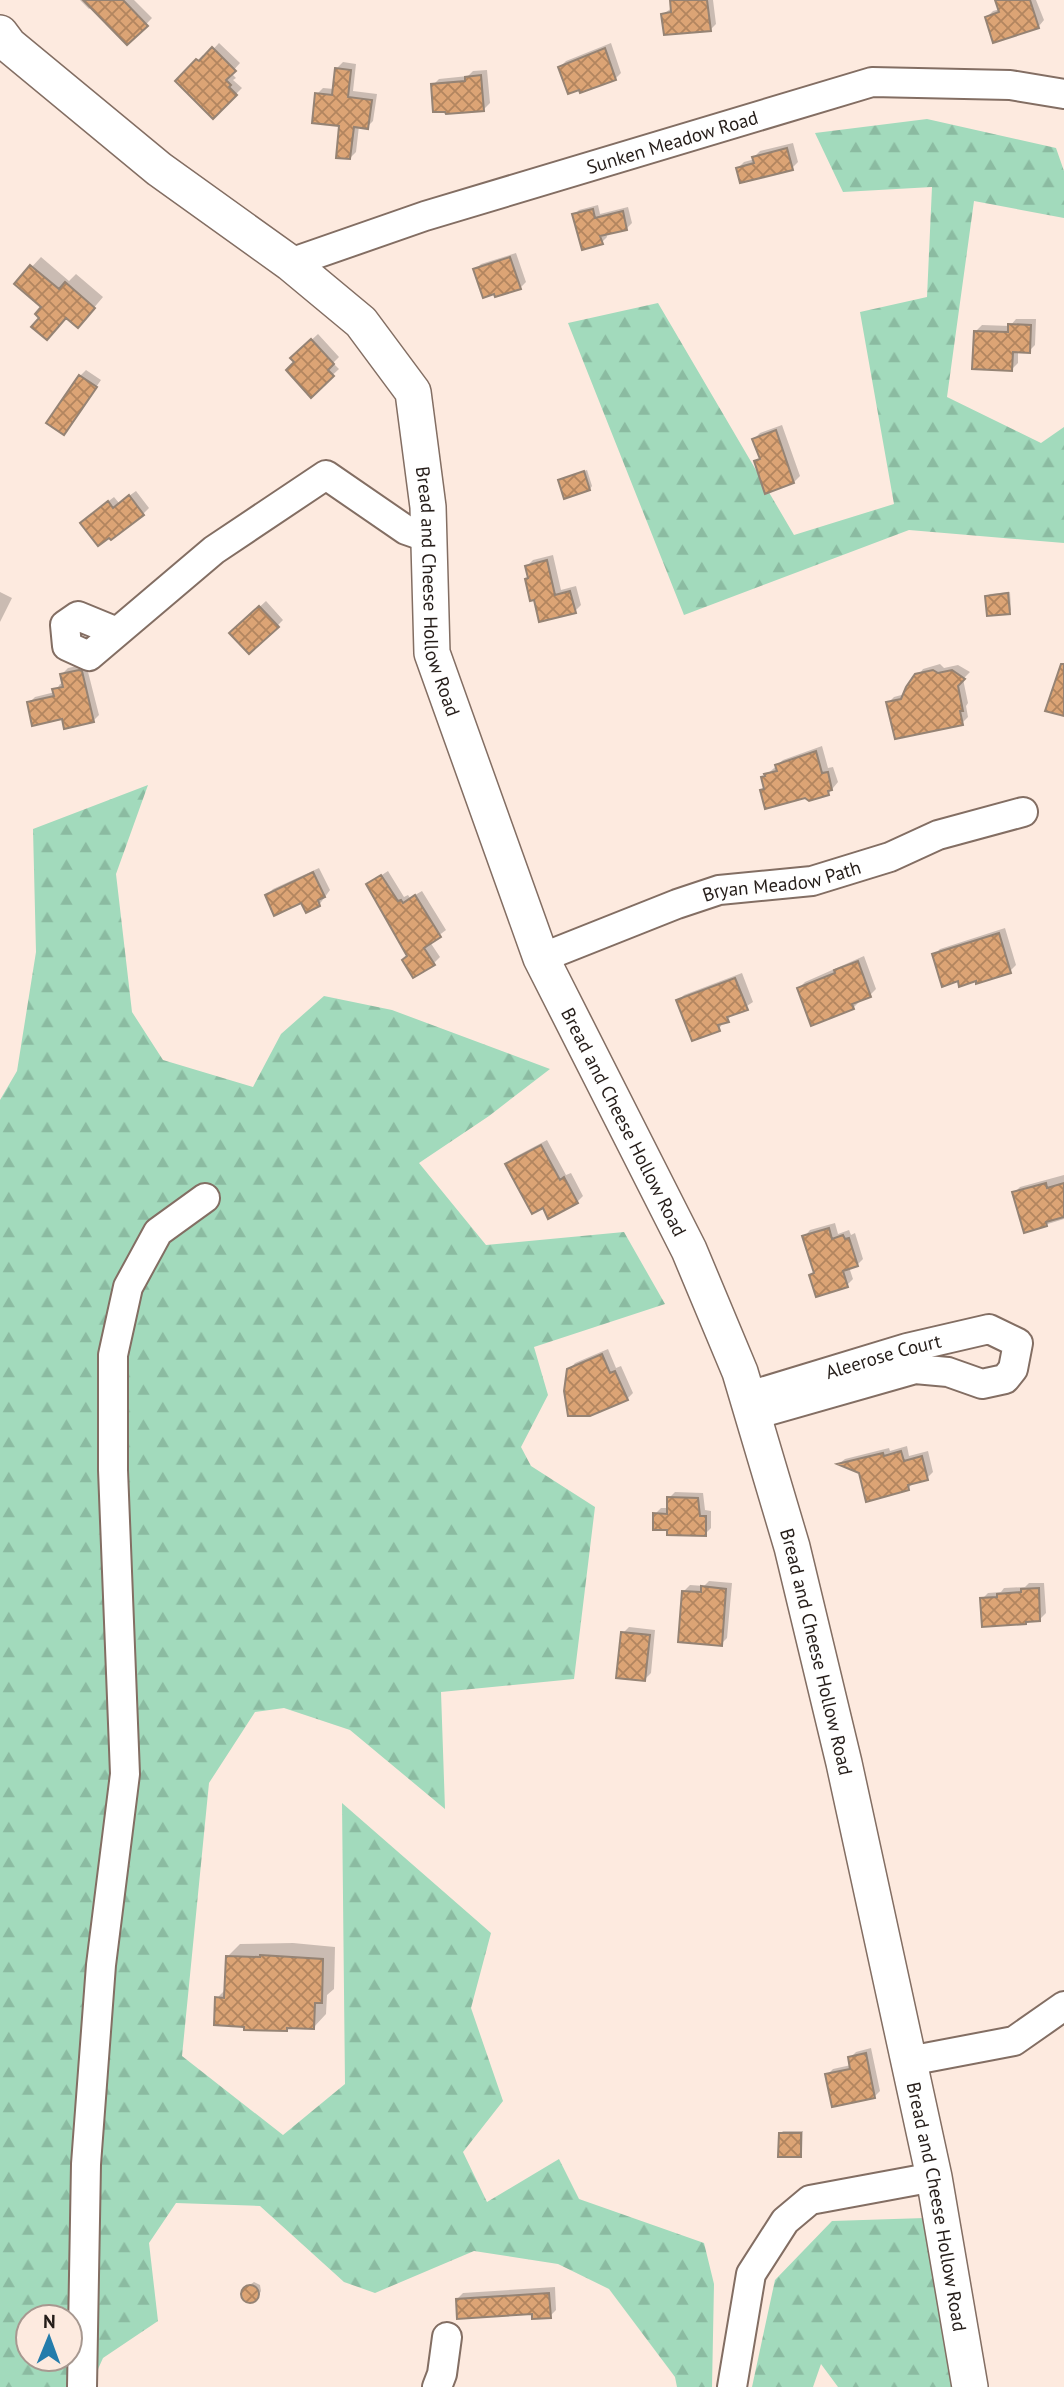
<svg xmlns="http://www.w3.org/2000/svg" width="1064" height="2387" font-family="'PT Sans',sans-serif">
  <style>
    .forest { fill: url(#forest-firs); fill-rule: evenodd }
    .shadow { fill: #0003 }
    .building { fill: url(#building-cross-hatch); stroke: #958374; stroke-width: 2 }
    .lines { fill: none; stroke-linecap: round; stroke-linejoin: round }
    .minor-casing { stroke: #836e63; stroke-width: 32 }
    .major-casing { stroke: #836e63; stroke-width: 38 }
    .minor { stroke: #fff; stroke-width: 28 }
    .major { stroke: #fff; stroke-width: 35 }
    .labels { text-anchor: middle; stroke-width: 7; stroke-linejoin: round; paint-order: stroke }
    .street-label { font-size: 19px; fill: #251d19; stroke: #fdeadf }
  </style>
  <defs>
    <pattern id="forest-firs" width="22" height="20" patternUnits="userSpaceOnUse" patternTransform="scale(1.75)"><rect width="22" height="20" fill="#a2dabc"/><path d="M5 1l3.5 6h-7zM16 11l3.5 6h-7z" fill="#8bbba1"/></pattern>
    <pattern id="building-cross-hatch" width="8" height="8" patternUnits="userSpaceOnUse" patternTransform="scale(1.75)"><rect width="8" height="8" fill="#dca475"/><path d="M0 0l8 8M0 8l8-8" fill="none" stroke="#b2855f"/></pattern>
  </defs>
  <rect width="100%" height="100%" fill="#fdeadf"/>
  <path class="forest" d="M927 119 1056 148 1064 171V218L974 201 947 397 1041 443 1064 427V543L909 530 684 615 568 323 658 303 794 535 894 504 860 312 927 297 932 187 843 192 815 133Z
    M148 785 116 874 132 1012 163 1060 253 1087 281 1034 324 996 392 1010 550 1069 489 1116 419 1163 486 1245 624 1232 665 1304 534 1347 548 1395 521 1447 531 1466 595 1507 574 1679 441 1692 445 1809 350 1730 284 1708 255 1712 209 1783 182 2056 283 2135 345 2084 342 1803 491 1933 471 2008 503 2101 463 2152 487 2202 559 2159 579 2199 704 2243 714 2284 712 2387H677L675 2377 609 2289 558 2264 474 2251 375 2293 344 2282 260 2206 176 2203 149 2243 158 2321 103 2358 90 2387H0V1100L17 1071 36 952 33 829ZM28 2317H70V2359H28Z
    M925 2218 954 2387H838L821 2364 813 2387H752L775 2280 832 2221Z"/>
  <path class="shadow" d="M80 0H134L152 18 128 43 92 7 89 9Z
    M672 0H713L716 24 710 30 663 14 672 8Z
    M997 0H1036L1044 20 1039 26 995 41 987 17 993 11 1000 9Z
    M219 43 240 63 231 73 236 78 233 80 242 88 213 117 177 81 203 55 206 57Z
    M611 43 621 73 615 79 560 67 566 61Z
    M343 62 356 64 353 91 377 94 373 121 367 127 359 126 356 152 350 158 341 125 317 94 323 88 334 89 337 68Z
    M487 70 490 103 484 109 433 85 439 79 468 76 473 71Z
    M793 143 798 162 792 168H738L744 162 755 159 754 157 760 151Z
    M598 205 600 214 628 207 632 223 627 228 606 233 607 237 602 242 574 215 579 210Z
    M516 253 526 282 520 288 475 270 481 264Z
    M41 257 69 281 76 274 103 297 87 316 42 318 43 307 16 284Z
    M1016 319H1036L1035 345 1029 351H1018V363L1012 369 976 331 982 325 1010 326Z
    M318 334 339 357 333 363 339 369 311 395 292 358Z
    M86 370 101 380 64 433 80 376Z
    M782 425 800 476 794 482 756 461 761 457 754 439 760 433Z
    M587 470 592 486 590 489 560 480Z
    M136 491 149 508 143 514 88 517 114 497 119 503Z
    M553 555 561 590 576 586 581 605 575 611 535 598 527 566 533 560Z
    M0 592 12 598 0 622Z
    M1010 592 1011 610 1009 613 987 596 990 594Z
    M266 601 283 620 277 626 238 627Z
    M86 664 99 715 93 721 64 717 29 703 35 697 55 692 60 684 64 683 62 674 68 668Z
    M940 664 944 668 958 665 970 672 963 679 968 703 966 706 968 717 962 723 888 703 894 697 905 694 923 669Z
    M822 746 828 768 833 767 838 782 828 794 766 787 763 778 783 760Z
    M319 868 330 890 319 905 267 895 273 889Z
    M388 871 404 897 408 895 410 898 422 891 446 930 430 942 440 957 434 963 409 955 368 884Z
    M1005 928 1016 965 1010 971 977 979H959L934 955 940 949Z
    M864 956 876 989 870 995 858 1000 859 1002 853 1008 799 988 805 982Z
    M742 973 753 1002 724 1021 719 1029 678 1001 684 995Z
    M547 1140 566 1175 571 1173 583 1196 577 1202 544 1206 507 1164 513 1158Z
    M1064 1175V1219L1025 1231 1014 1193 1020 1187Z
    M835 1223 838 1234 849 1230 851 1235 855 1233 863 1259 857 1265 849 1267 853 1279 847 1285 811 1275 815 1271 804 1237 810 1230Z
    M608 1349 616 1368 621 1366 633 1393 627 1399 569 1370 575 1363Z
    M907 1446 909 1456 928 1451 933 1472 927 1478 915 1482 908 1488 840 1463 845 1459 889 1448 890 1451Z
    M675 1492 703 1493 705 1510 711 1511V1528L705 1534 669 1529 655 1514 661 1508H669V1498Z
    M709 1581 732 1583 727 1638 721 1644 684 1591 690 1585 704 1586Z
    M1029 1583H1044L1046 1613 1040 1619 1028 1620 1026 1622 982 1599 988 1593 1001 1592 1004 1588 1025 1587Z
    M629 1627 655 1630 651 1673 645 1679 623 1633Z
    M293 1943 335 1947 334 1989 327 1995 326 2014 314 2027 289 2026 286 2030 217 1998 226 1989 227 1957 240 1944Z
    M871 2048 880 2091 874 2097 827 2075 833 2069 851 2065 850 2058 856 2052Z
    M783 2131H803L802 2153 800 2155 780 2134Z
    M254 2282 260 2285 261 2291 258 2297 250 2302 245 2300 242 2294 245 2288Z
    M555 2287 556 2310 550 2316 457 2299 463 2293Z"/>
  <path class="building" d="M83 0H123L148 26 127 45Z
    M670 0H707L711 31 664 35 661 14 671 12Z
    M995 0H1030L1039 28 993 43 985 17 999 12Z
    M212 47 236 71 226 80 231 85 229 87 237 95 213 119 175 81 196 59 199 61Z
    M605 48 616 80 580 93 579 90 568 94 558 67Z
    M335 68 351 70 348 97 372 100 368 129 354 127 350 159 336 158 339 126 312 123 315 93 332 95Z
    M481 75 484 111 446 114 445 112H433L431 84 465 81V77Z
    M787 148 793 170 740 183 736 168 754 163 752 157Z
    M593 209 595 218 623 211 627 230 600 236 603 244 582 250 572 214Z
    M510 257 521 289 495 297 494 294 483 298 473 269Z
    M30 265 59 289 65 282 95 308 78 328 66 318 47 340 31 327 39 318 35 314 41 307 14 284Z
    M1008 324 1031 325 1030 353 1013 352 1012 371 972 369 974 331 1008 332Z
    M311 339 334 364 328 370 334 376 311 398 286 370 294 362 290 358Z
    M79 375 97 387 64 435 46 423Z
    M776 430 794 483 765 494 754 461 760 459 752 439Z
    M584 471 590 490 564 499 558 480Z
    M129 495 144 515 111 540 109 538 98 546 80 523 108 501 113 508Z
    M547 560 555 595 570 591 576 613 539 622 534 600 530 601 525 579 528 578 525 566Z
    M1008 593 1010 614 987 616 985 596Z
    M259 606 279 627 249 654 229 633Z
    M1061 664H1064V716L1045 711Z
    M79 670 82 671 94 722 64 729 62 719 32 726 27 702 54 696 52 689 63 687 60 674Z
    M933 670 938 673 952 670 965 679 958 686 963 711H960L963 725 895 739 886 702 901 699 906 687 915 674Z
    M816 751 822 773 828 772 832 790 828 791 829 795 809 801 805 798 765 809 760 790 764 789 761 777 765 776 764 774 777 771 775 765Z
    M313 872 325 897 318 900 320 906 306 913 301 903 274 916 265 895Z
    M381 875 398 901 401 900 403 903 415 895 441 937 424 948 435 965 413 978 402 960 407 956 366 884Z
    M999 933 1011 973 976 984V981L959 987 958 981 942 987 932 954Z
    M858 961 871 997 852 1004 854 1009 811 1026 797 988 835 973 834 970Z
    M735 978 748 1010 727 1017 729 1022 718 1025 720 1031 692 1041 676 1000Z
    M541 1145 560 1180 564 1177 578 1203 548 1219 543 1208 532 1214 505 1164Z
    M1046 1183 1047 1188 1064 1183V1217L1046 1222 1047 1226 1024 1233 1012 1192Z
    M829 1228 832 1239 843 1235 845 1239 849 1238 858 1266 843 1271 848 1287 816 1297 809 1275 814 1273 802 1236Z
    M602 1354 610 1373 615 1371 628 1400 590 1416H568L564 1391 567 1369Z
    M901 1451 904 1461 922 1456 928 1480 908 1485 909 1490 866 1502 859 1473 837 1464 883 1453 884 1456Z
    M667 1497 698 1498 700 1516H706V1536L667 1535V1530H653V1513L667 1514Z
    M701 1586 726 1589 722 1646 678 1642 682 1591 701 1592Z
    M1039 1588 1040 1621 1026 1622V1624L982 1627 980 1598 997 1597V1594L1021 1592V1589Z
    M621 1632 650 1635 645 1681 616 1678Z
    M260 1955 323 1959 322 2003H315L314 2029 287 2028V2031L244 2030V2027L214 2025 215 1997 224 1998 226 1956 260 1957Z
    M866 2053 875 2098 832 2107 825 2074 850 2069 848 2057Z
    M779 2133H801V2157H778Z
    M241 2294a9 9 0 1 1 18 0a9 9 0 1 1-18 0Z
    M549 2293 551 2318 532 2319V2314L457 2319 456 2299Z"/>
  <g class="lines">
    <g class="minor-casing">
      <g id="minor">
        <path id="s1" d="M290 263 425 216 872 82 1010 85 1064 94"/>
        <path d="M117 632 78 616 65 625 67 646 89 656 214 550 326 475 406 530 429 538"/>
        <path id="s2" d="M541 958 677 904 719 890 812 881 890 857 938 835 1023 812"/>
        <path id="s3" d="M749 1396 907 1348 989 1329 1018 1343 1013 1369 1005 1379 982 1384 948 1372 915 1369 754 1415"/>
        <path d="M909 2061 1014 2041 1064 2006"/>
        <path d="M82 2387 86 2164 101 1965 125 1774 113 1470V1355L128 1287 158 1232 205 1198"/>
        <path d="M437 2387 442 2374 447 2337"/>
        <path d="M732 2387 751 2274 785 2221 810 2200 934 2177"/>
      </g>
    </g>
    <g class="major-casing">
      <g id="major">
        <path id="s4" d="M0 33 9 45 159 169 290 263 361 322 413 392 428 507 432 653 541 958 689 1250 740 1372 792 1547 844 1763 934 2177 970 2387"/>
      </g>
    </g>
    <use href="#minor" class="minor"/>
    <use href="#major" class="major"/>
  </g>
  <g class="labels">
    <g class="street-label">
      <text dy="7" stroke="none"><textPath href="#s1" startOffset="401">Sunken Meadow Road</textPath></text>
      <text dy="7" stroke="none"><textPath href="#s4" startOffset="752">Bread and Cheese Hollow Road</textPath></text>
      <text dy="7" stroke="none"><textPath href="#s2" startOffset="254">Bryan Meadow Path</textPath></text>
      <text dy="7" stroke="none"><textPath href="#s4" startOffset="1320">Bread and Cheese Hollow Road</textPath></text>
      <text dy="7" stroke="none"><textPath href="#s3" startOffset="140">Aleerose Court</textPath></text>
      <text dy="7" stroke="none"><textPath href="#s4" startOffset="1886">Bread and Cheese Hollow Road</textPath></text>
      <text dy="7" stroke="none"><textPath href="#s4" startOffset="2454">Bread and Cheese Hollow Road</textPath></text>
    </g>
  </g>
  <g transform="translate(49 2338) rotate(1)"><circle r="33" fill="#fdeadf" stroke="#a79890" stroke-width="2"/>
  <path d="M0-5L12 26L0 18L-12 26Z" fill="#257cab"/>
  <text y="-10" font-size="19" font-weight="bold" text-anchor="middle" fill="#251d19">N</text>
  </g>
</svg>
